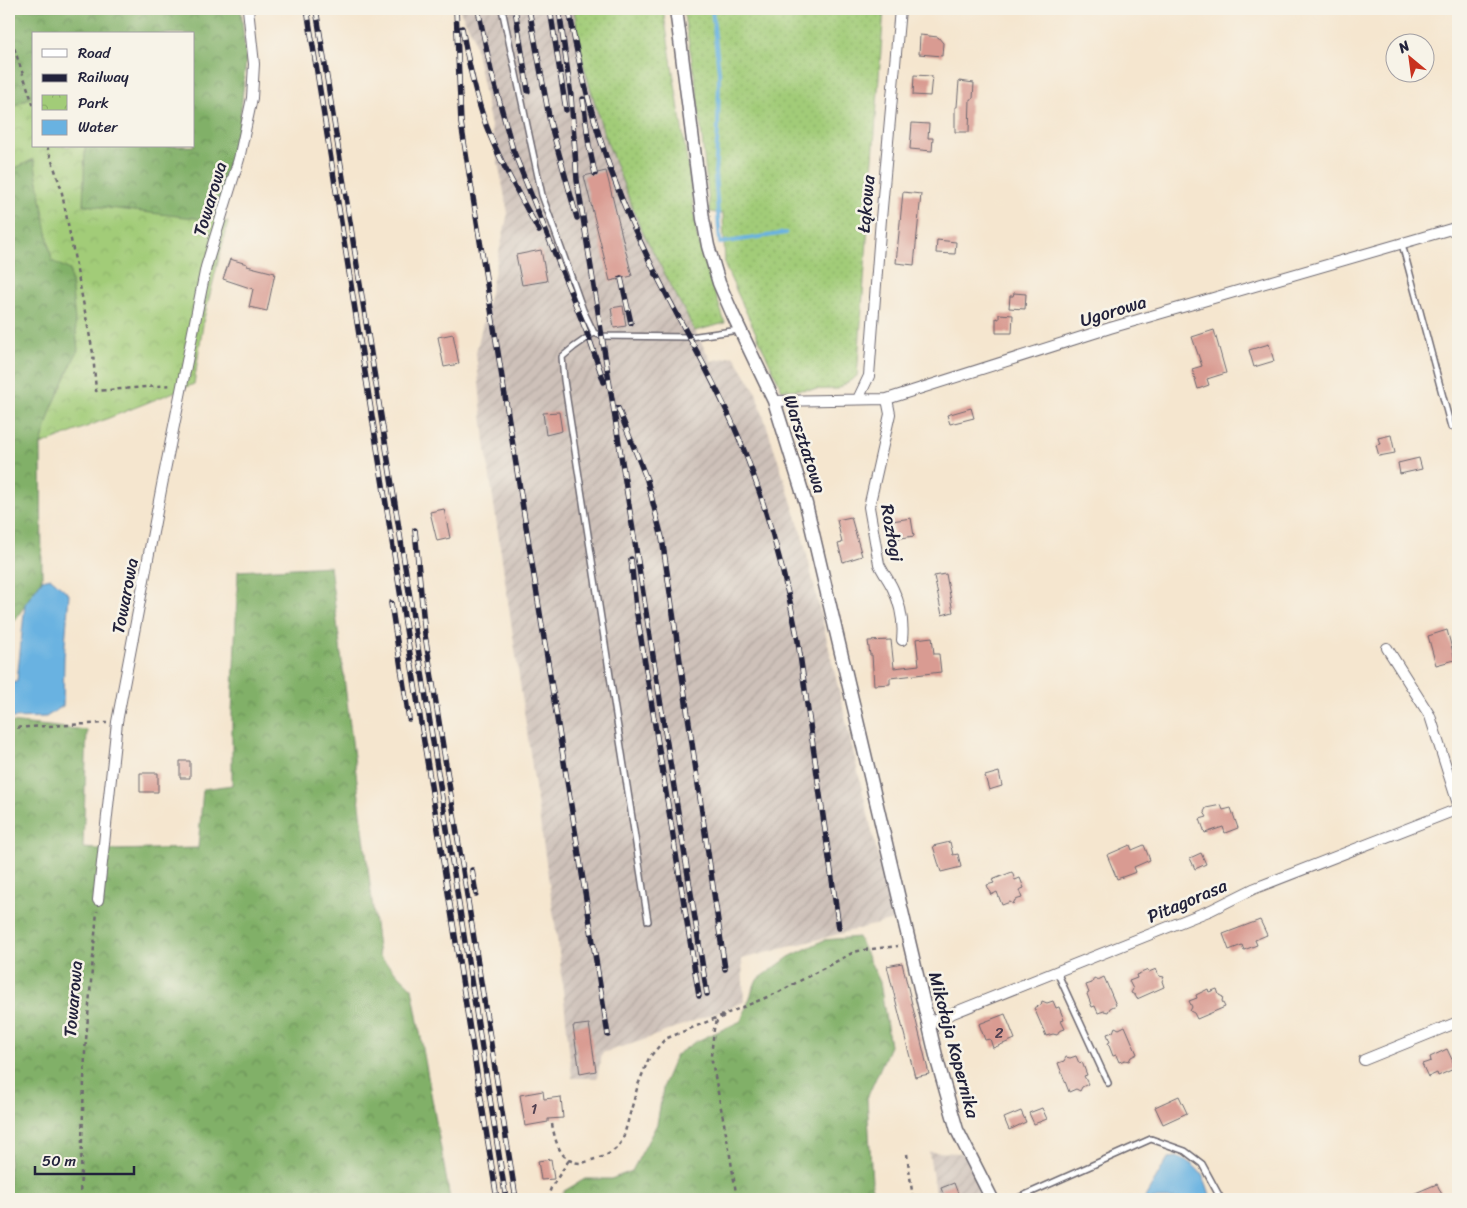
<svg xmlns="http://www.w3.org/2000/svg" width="1467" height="1208" font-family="Sriracha,sans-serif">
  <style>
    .industrial { fill: url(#industrial-furrows) }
    .grass { fill: url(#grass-dots); stroke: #62775a }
    .forest { fill: url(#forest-crowns); stroke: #526952 }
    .park { fill: url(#park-crowns); stroke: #62775a }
    .water { fill: #69b2e1; stroke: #466a8e }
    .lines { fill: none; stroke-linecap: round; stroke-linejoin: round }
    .stream { stroke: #69b2e1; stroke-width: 4 }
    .building { fill: #d99b92 }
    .service-casing { stroke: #6c676f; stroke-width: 8 }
    .minor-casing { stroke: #6c676f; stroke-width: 12 }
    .tertiary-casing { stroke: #6c676f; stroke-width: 15 }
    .path { stroke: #6c676f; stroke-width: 2.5; stroke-dasharray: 4 4; stroke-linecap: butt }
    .service { stroke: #fff; stroke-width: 5 }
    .minor { stroke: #fff; stroke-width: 10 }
    .tertiary { stroke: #fff; stroke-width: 12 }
    .rail-casing { stroke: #22223b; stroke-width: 5.5 }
    .rail { stroke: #f7f3e8; stroke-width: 4; stroke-dasharray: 11; stroke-linecap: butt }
    .labels { text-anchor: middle; stroke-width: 5; stroke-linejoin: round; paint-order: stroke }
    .number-label { font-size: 15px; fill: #504051 }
    .street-label { font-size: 18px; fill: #22223b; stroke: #f7f3e8 }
  </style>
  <defs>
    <pattern id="industrial-furrows" width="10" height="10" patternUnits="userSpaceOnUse" patternTransform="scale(1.25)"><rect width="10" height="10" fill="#cec1b9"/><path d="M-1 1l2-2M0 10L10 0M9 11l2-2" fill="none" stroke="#b1a6a0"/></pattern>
    <pattern id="grass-dots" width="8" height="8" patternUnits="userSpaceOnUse" patternTransform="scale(1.25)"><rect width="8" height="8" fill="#a2cc78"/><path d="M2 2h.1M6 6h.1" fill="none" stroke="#8baf69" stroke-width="1.8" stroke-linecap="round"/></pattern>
    <pattern id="forest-crowns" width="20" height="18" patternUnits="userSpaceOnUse" patternTransform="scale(1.25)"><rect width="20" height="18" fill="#81b068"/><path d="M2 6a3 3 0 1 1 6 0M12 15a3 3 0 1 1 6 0" fill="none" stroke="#698f57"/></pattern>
    <pattern id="park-crowns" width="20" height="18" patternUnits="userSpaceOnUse" patternTransform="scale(1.25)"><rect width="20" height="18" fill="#a2cc78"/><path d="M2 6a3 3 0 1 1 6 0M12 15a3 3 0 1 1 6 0" fill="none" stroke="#8baf69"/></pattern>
  </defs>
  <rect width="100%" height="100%" fill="#f7f3e8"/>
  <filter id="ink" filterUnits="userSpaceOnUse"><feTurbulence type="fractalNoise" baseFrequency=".02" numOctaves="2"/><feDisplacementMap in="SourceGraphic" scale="10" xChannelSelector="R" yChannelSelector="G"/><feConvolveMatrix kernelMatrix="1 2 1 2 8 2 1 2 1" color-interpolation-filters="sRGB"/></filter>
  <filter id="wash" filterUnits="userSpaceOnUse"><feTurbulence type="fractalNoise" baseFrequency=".0096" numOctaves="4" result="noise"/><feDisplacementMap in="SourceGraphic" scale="20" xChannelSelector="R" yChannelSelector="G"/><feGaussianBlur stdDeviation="1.12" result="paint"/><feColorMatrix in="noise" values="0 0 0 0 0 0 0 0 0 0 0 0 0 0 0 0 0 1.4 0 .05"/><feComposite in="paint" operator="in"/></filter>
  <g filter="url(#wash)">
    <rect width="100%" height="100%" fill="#f5e6cf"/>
    <path class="industrial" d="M459 9H574L583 63 604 134 640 227 711 361 734 356 755 390 802 534 893 920 742 959 744 1002 638 1042 602 1053 597 1078H572L559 952 485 443 476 353 508 213 473 35Z
      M929 1152 964 1153 986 1199H936Z"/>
    <path class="grass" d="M574 9H663L689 172 697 236 725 323 695 331 640 227 604 134 583 63Z
      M683 9H884L857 376 838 389 782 390 725 266 723 214 710 212 697 91Z"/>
    <path class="forest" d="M9 9H241L246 60 238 141 214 221 83 205 85 146H194V34H34V96L9 108Z
      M34 159 52 260 70 270 78 350 51 410 41 445 42 580 9 629V171Z
      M330 566 379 956 412 988 450 1199H9V722L87 730 83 848 112 850 198 848 203 789 232 785V713L238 571Z
      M858 937 880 982 890 1046 867 1098 873 1199H560L564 1191 585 1179H611L632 1171 657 1124 664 1083 676 1055 695 1042 741 1021 756 981 789 957 824 940Z"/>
    <path class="park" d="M34 96V146H85L83 205 228 222 204 318 194 384 41 445 51 410 78 350 70 270 52 261 34 159 9 171V108Z"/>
    <path class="water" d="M51 578 69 594 64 657 63 706 46 717 9 718V682L17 681 25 604 42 580Z
      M1178 1157C1201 1167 1205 1177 1211 1199H1144L1168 1158Z"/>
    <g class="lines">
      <path class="stream" d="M712 9 719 72 718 130 715 173 720 243 786 233"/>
    </g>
    <g id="blocks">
      <path class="building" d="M920 35 938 37 943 43 942 56 919 54Z
        M914 75 932 76 930 96 913 95Z
        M959 81 974 83 973 99H970L969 132H955V107H957Z
        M912 123 929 124 928 138H933L932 151 910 149Z
        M606 171 632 276 610 281 584 176Z
        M903 192 921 194 914 265 896 263Z
        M937 240 956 242 955 254 936 253Z
        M541 250 547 281 522 285 516 255Z
        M230 259 247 264V266L275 273 267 311 249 307 253 289 223 279Z
        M1014 293 1026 294 1025 309 1009 308 1010 296H1013Z
        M623 306 626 326 614 328 611 308Z
        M999 314 1013 315 1012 333H996V318L999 319Z
        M1214 330 1226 373 1207 379 1209 385 1198 389 1192 369 1202 366 1192 337Z
        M453 334 459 364 444 367 438 337Z
        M1269 344 1274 361 1254 367 1249 350Z
        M971 408 974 418 950 424 947 415Z
        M559 412 562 431 546 435 543 413Z
        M1391 435 1395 453 1379 456 1376 445 1380 444 1378 438Z
        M1419 458 1422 469 1400 474 1398 463Z
        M444 509 450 538 437 541 430 512Z
        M851 517 862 556 843 562 838 544 842 543 837 520Z
        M911 518 914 536 895 539 892 521Z
        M946 574 953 612 942 615 934 576Z
        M1447 630 1455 660 1436 665 1428 636Z
        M932 637 934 654H939L941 672 890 678V684L874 685 872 655H870L868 641 891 640 894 668 919 665 916 639Z
        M180 761H190V778H180Z
        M999 772 1002 786 989 790 985 776Z
        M140 773H158V792H140Z
        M1221 805 1223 810 1231 808 1238 828 1225 833 1223 827 1205 833 1200 819 1207 817 1204 812 1206 808Z
        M950 842 953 855 958 854 961 867 941 872 933 846Z
        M1130 845 1132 850 1144 845 1150 860 1134 867 1136 872 1117 879 1107 855Z
        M1201 853 1206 864 1195 869 1190 858Z
        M1012 872 1015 880 1020 878 1024 888 1019 890 1022 898 1015 900 1013 904 1010 902 1002 905 997 892 991 895 987 885 994 883 992 880Z
        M1260 920 1267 935 1255 940 1257 945 1244 950 1242 945 1229 950 1223 934Z
        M902 963 929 1074 915 1077 887 966Z
        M1156 969 1159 976 1164 977 1162 981 1164 987 1137 999 1135 995 1131 993 1133 989 1129 981 1137 978 1136 975 1148 970 1149 972Z
        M1104 977 1116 1005 1110 1008 1108 1012 1104 1011 1098 1013 1095 1006 1092 1007 1087 994 1089 993 1086 985 1092 983 1094 978 1098 980Z
        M1208 989 1209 992 1217 989 1219 995 1223 997 1222 1001 1225 1007 1197 1019 1194 1013 1190 1011 1192 1007 1189 1001 1197 998 1196 995Z
        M1042 1001 1047 1003 1053 1001 1056 1008 1059 1007 1064 1020 1061 1021 1065 1029 1059 1031 1057 1035 1053 1034 1046 1036 1044 1031 1034 1008 1041 1005Z
        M1005 1014 1015 1039 993 1048 990 1039 985 1040 979 1024Z
        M589 1024 596 1071 580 1074 573 1026Z
        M1125 1026 1137 1054 1131 1057 1129 1061 1125 1060 1119 1062 1116 1055 1113 1056 1108 1043 1110 1042 1107 1034 1113 1032 1115 1027 1119 1029Z
        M1447 1049 1456 1068 1438 1076 1437 1073 1428 1077 1422 1064 1431 1061 1430 1057Z
        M1076 1056 1079 1063 1082 1062 1087 1075 1084 1076 1088 1084 1082 1087 1080 1091 1076 1089 1069 1092 1058 1063 1064 1061 1066 1057 1070 1058Z
        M543 1091 544 1099 561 1097 563 1118 548 1119V1122L525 1126 520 1095Z
        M1179 1096 1187 1113 1163 1124 1155 1107Z
        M1042 1108 1047 1119 1034 1124 1029 1113Z
        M1021 1111 1026 1122 1009 1130 1004 1118Z
        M551 1159 554 1179 541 1180 538 1161Z
        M954 1183 960 1199H945L941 1188Z
        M1437 1184 1444 1199H1401Z"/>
    </g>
  </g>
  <g filter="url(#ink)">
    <use href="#blocks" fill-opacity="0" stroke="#6c676f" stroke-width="1"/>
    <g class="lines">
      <g class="service-casing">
        <path id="service" d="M502 9 542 195 583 310 594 333 602 336 690 337 739 330
          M1402 244 1451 427
          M594 333 574 347 562 357 564 380 648 921
          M1057 972 1108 1083
          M1016 1199 1151 1139 1185 1151 1202 1164 1221 1199"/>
      </g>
      <g class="minor-casing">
        <path id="minor" d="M858 399 869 376 881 219 900 9
          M887 399 890 414 869 507 879 564C883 573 889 580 893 589 901 606 904 622 902 640
          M774 401 887 399 1110 328 1458 227
          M1387 648 1430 716 1458 804
          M98 900 117 722 162 485 206 267 239 159 252 98 254 64 248 9
          M928 1023 1211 910 1253 889 1458 809
          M1364 1060 1458 1022"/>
      </g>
      <g class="tertiary-casing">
        <path id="tertiary" d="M676 9 703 219 708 246 719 283 733 315 774 401 806 504 937 1060 957 1130 992 1199"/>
      </g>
      <path class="path" d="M9 33 34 107
        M47 146 61 188 93 353 96 391 171 385
        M9 728 107 723
        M724 1016 717 1021 714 1029 711 1056 729 1149 737 1199
        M552 1124C555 1139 559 1162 580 1163 584 1163 591 1160 595 1159 608 1156 617 1150 623 1139L638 1085 649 1058 665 1039 777 993 854 952 863 950 898 946
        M907 1154 913 1199
        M80 1199 85 1052 97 911
        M547 1199 551 1188 569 1160"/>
      <use href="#service" class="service"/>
      <use href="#minor" class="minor"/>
      <use href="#tertiary" class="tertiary"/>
      <g class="rail-casing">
        <path id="rail" d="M307 9 497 1199
          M316 9 506 1199
          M456 9 461 123 608 1035
          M478 9 491 71 513 150 589 338 604 382
          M515 9 528 91
          M529 9 550 122 577 218
          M550 9 566 110
          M559 9 571 96 577 180 707 994
          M569 9C583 95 610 181 649 260 678 320 713 376 739 438 766 503 785 572 798 641L839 928
          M462 28C468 61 475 94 486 125 500 162 520 196 539 231
          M583 99 589 146 595 174
          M621 278 631 323
          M618 408 647 480 662 538 725 969
          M415 530 425 635 516 1199
          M631 559 636 608 699 996
          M391 603 409 719
          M472 870 476 894"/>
      </g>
      <use href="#rail" class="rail"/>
    </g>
  </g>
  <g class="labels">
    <g class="number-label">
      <text x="999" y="1038">2</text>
      <text x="534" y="1114">1</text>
    </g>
    <g class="street-label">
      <text transform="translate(210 199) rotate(-73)" y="6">Towarowa</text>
      <text transform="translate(866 204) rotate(-85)" y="6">Łąkowa</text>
      <text transform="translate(1113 311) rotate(-17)" y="6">Ugorowa</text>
      <text transform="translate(805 444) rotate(72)" y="6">Warsztatowa</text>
      <text transform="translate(892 533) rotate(80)" y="6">Rozłogi</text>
      <text transform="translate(125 596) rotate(-79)" y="6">Towarowa</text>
      <text transform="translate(1187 901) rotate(-23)" y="6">Pitagorasa</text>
      <text transform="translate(73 999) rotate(-85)" y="6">Towarowa</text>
      <text transform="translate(954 1045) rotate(75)" y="6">Mikołaja Kopernika</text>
    </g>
  </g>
  <rect width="1467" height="1208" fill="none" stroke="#f7f3e8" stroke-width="30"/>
  <rect x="32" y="32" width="162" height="115" fill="#f7f3e8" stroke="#a29fa3"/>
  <rect x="42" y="49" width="25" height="8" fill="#ffffff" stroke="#a29fa3"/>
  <text x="78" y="58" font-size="15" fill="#22223b">Road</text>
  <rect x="42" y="74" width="25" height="8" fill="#22223b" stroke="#a29fa3"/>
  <text x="78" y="82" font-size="15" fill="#22223b">Railway</text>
  <rect x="42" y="95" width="25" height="15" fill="url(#park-crowns)" stroke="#a29fa3"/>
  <text x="78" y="108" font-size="15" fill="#22223b">Park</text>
  <rect x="42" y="120" width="25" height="15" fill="#69b2e1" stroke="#a29fa3"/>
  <text x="78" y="132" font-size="15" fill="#22223b">Water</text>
  <g transform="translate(1410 58) rotate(331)"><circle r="24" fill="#f7f3e8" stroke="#a29fa3"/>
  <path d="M0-4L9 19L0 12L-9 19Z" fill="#c8321e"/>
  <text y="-8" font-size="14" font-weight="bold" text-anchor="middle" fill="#22223b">N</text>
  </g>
  <path d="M35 1166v8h99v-8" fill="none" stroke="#22223b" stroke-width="2.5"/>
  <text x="42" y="1166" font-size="15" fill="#22223b" stroke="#f7f3e8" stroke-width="4" paint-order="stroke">50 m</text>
</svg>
